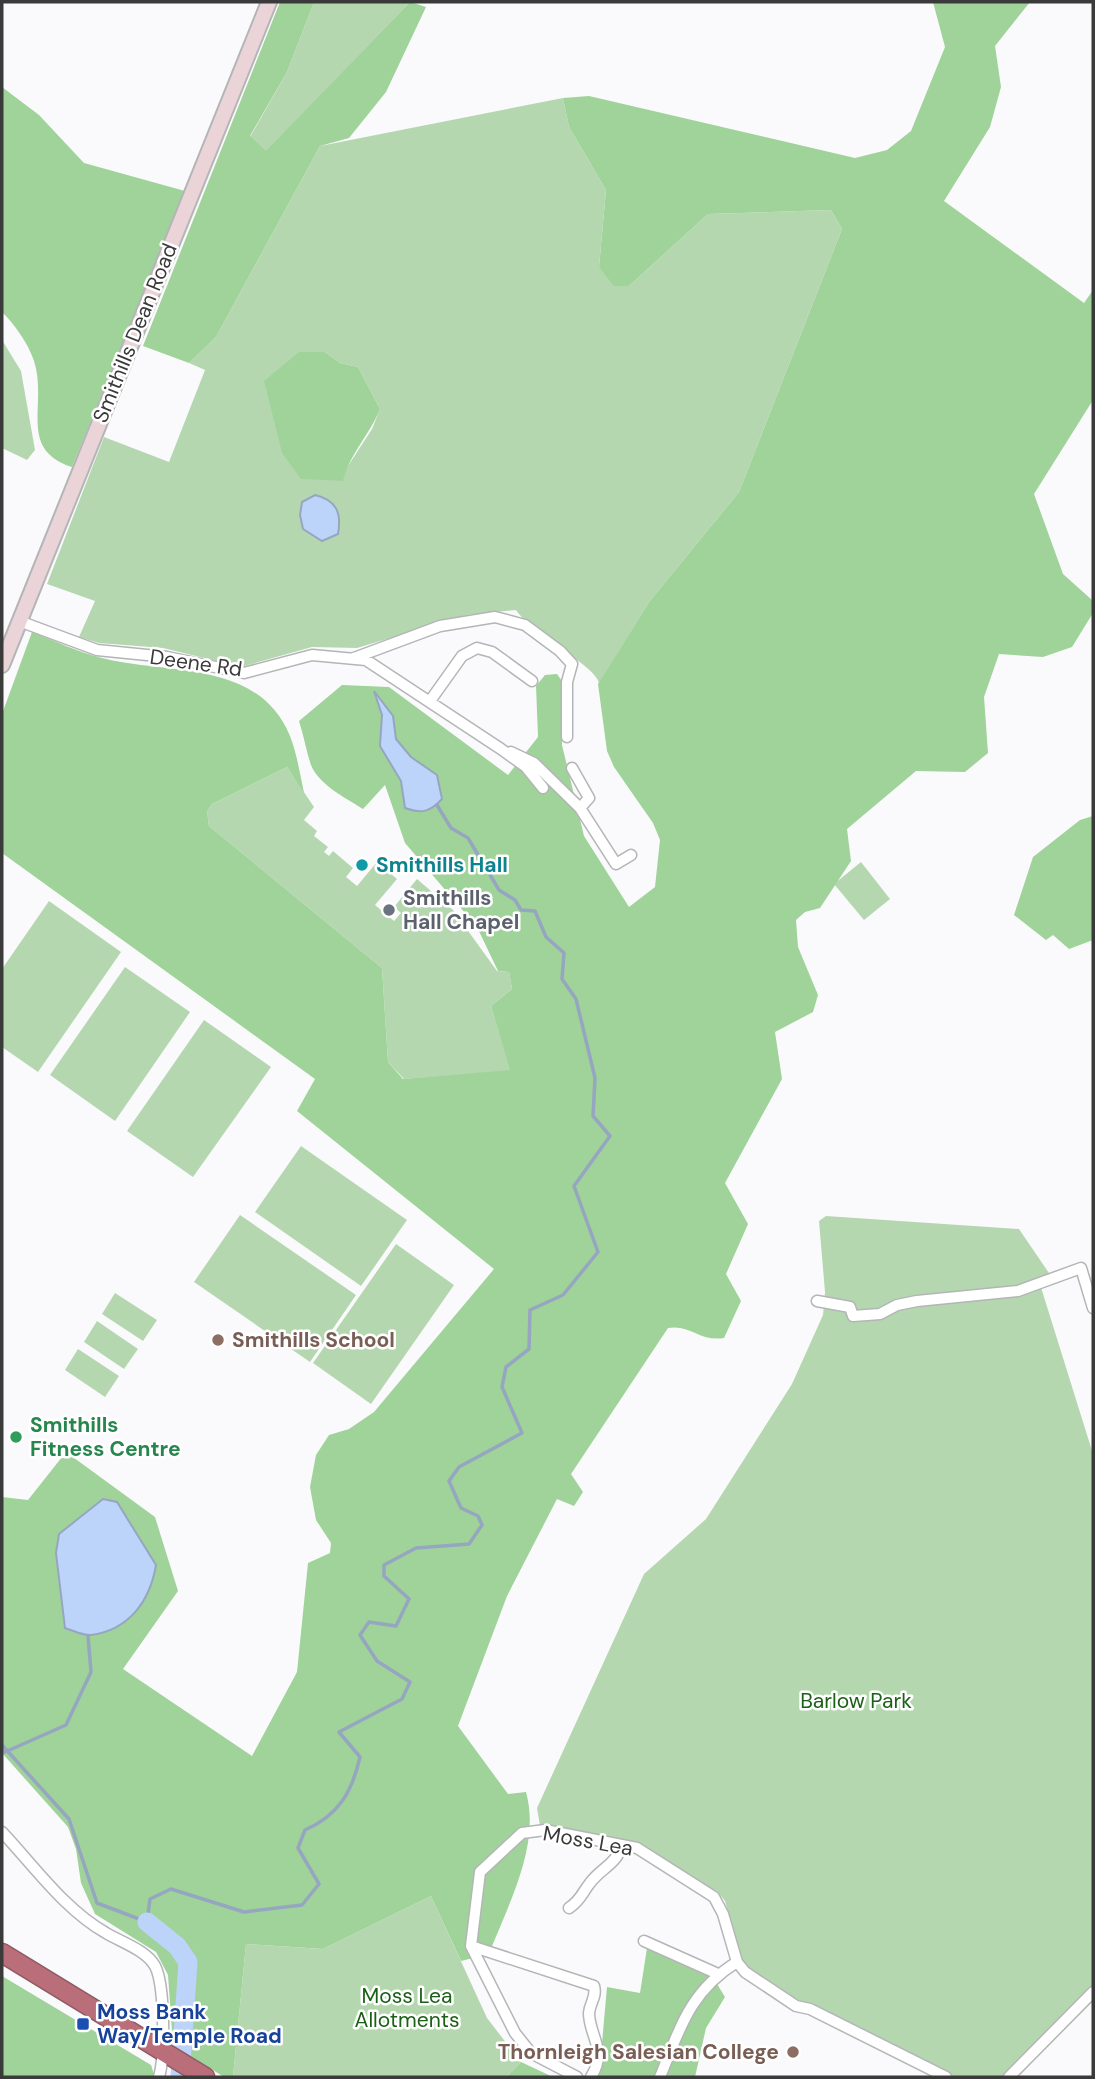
<svg xmlns="http://www.w3.org/2000/svg" width="1095" height="2079" font-family="'DM Sans',sans-serif">
  <style>
    .green { fill: #b5d7b0; fill-rule: evenodd }
    .forest { fill: #9fd399 }
    .water { fill: #bdd4fa; stroke: #96a6c1; stroke-width: 2 }
    .lines { fill: none; stroke-linecap: round; stroke-linejoin: round }
    .stream { stroke: #96a6c1; stroke-width: 3.5 }
    .river { stroke: #bdd4fa; stroke-width: 19 }
    .street-casing { stroke: #b4b5b7; stroke-width: 13 }
    .secondary-casing { stroke: #b4b5b7; stroke-width: 18 }
    .highway-casing { stroke: #8d5c63; stroke-width: 21 }
    .street { stroke: #fff; stroke-width: 10 }
    .secondary { stroke: #ead4d7; stroke-width: 14 }
    .highway { stroke: #ba6e79; stroke-width: 18 }
    .culture-dot { fill: #0f9aa8; stroke: #fff; stroke-width: 2.5 }
    .worship-dot { fill: #6b7280; stroke: #fff; stroke-width: 2.5 }
    .education-dot { fill: #8d6e63; stroke: #fff; stroke-width: 2.5 }
    .leisure-dot { fill: #2e9e5b; stroke: #fff; stroke-width: 2.5 }
    .transit-dot { fill: #1a4fb4; stroke: #fff; stroke-width: 2.5 }
    .labels { text-anchor: middle; stroke-width: 5; stroke-linejoin: round; paint-order: stroke }
    .street-label { font-size: 21px; fill: #3a3a3b; stroke: #fff }
    .culture-label { font-size: 21px; font-weight: bold; fill: #0d838f; stroke: #fff; text-anchor: start }
    .worship-label { font-size: 21px; font-weight: bold; fill: #5b616d; stroke: #fff; text-anchor: start }
    .education-label { font-size: 21px; font-weight: bold; fill: #785e54; stroke: #fff; text-anchor: start }
    .leisure-label { font-size: 21px; font-weight: bold; fill: #27864d; stroke: #fff; text-anchor: start }
    .park-label { font-size: 21px; fill: #1a6015; stroke: #fff }
    .transit-label { font-size: 21px; font-weight: bold; fill: #164399; stroke: #fff; text-anchor: start }
  </style>
  <rect width="100%" height="100%" fill="#fafafd"/>
  <path class="green" d="M314 2H410L266 152 250 137 287 72Z
    M563 98 569 127 606 190 599 267 629 286 708 214 831 210 842 229 739 492 649 602 599 683C597 667 529 631 516 610L467 615 357 648 312 647 241 667 163 648 99 643 79 637 95 601 47 584 104 437 169 462 205 370 189 363 216 337 320 146ZM325 352 340 363 358 367 380 409 372 429 346 469 299 353Z
    M2 340 21 371 35 450 27 460 2 448Z
    M287 767 314 807 304 820 317 831 314 836 328 847 324 852 329 856 333 851 353 868 346 877 357 886 377 862 397 879 375 905 394 921 401 913 394 907 417 879 453 910 497 971 509 972 512 989 491 1006 511 1071 404 1079 388 1062 382 968 209 826 207 811 212 804Z
    M861 862 890 899 864 920 834 884Z
    M49 901 121 952 38 1072 2 1047V969Z
    M125 967 190 1012 115 1121 50 1075Z
    M204 1020 271 1067 193 1177 127 1131Z
    M301 1146 407 1220 361 1286 255 1212Z
    M240 1215 356 1295 310 1362 194 1282Z
    M826 1216 1019 1229 1051 1276 1039 1281 1093 1454V1992L1009 2077H946L745 1972 725 1901 717 1891 680 1877 637 1848 540 1826 537 1808 644 1574 706 1519 792 1384 823 1315 825 1292 819 1221Z
    M396 1244 454 1285 371 1404 313 1363Z
    M115 1293 157 1320 143 1341 102 1314Z
    M97 1321 138 1349 124 1369 84 1342Z
    M78 1349 119 1376 105 1397 65 1370Z
    M431 1896 487 2018 521 2062 506 2077H233L246 1944 323 1949Z"/>
  <path class="forest" d="M280 2H314L287 72 250 136 266 151 410 2 426 7 386 92 349 138 320 146 216 337 189 363 143 346Z
    M933 2H1030L995 46 1001 87 990 127 944 201 1084 303 1093 290V400L1034 494 1063 574 1092 600 1093 613 1072 647 1043 657 999 654 984 697 988 753 965 772 916 771 847 829 851 861 820 908 805 912 796 920 798 947 818 995 813 1012 775 1032 782 1079 725 1183 748 1224 726 1274 741 1301 724 1338C700 1342 690 1324 668 1328L571 1474 583 1492 574 1506 557 1499 507 1596 458 1726 508 1794 526 1792C541 1846 508 1904 489 1954L461 1961 431 1896 323 1949 246 1944 233 2077H224L173 2045 168 1975 156 1952 95 1914 81 1883 76 1849 68 1827 2 1753V1497L28 1500 66 1452 155 1517 178 1591 123 1669 252 1756 297 1672 308 1563 330 1553 331 1543 316 1520 310 1487 316 1455 329 1435 349 1429 374 1412 494 1269 297 1111 315 1079 2 853V714L32 632C55 641 78 652 102 658 168 675 258 659 290 736 297 754 300 774 304 793L287 767 212 804 207 811 209 826 382 968 388 1062 403 1079 510 1070 491 1006 512 989 509 972 498 971 477 927 405 843 385 785 363 809C346 798 319 785 311 765 306 751 304 736 299 721L342 685 389 687 508 775 538 737 536 686 545 675 557 674 564 684 562 745 584 836 629 907 655 887 660 840 653 823 614 767 607 751 598 684 649 602 739 492 842 229 831 210 708 214 629 286H614L599 267 606 190 569 127 563 98 589 96 855 158 887 150 911 131 945 47Z
    M2 87 39 115 84 163 185 191 72 467C17 449 48 405 34 361 28 343 15 325 2 312Z
    M299 352H325L340 363 358 367 380 409C370 434 349 455 343 481L301 479 282 453 264 381Z
    M1093 816V940L1069 949 1053 935 1046 940 1014 915 1033 857 1080 820Z
    M647 1948 709 1971 725 1997 706 2028 695 2077H599L607 1987 640 1993Z
    M2 1976 151 2065 155 2077H2Z
    M521 2062 553 2077H506Z"/>
  <path class="water" d="M315 495C336 500 342 512 338 534L322 541 303 529 300 515 302 502Z
    M374 691 393 716 396 739 411 757 437 775 442 799C430 812 422 814 405 808L401 781 380 746 382 715Z
    M103 1499 117 1502 156 1565C150 1601 129 1630 91 1635 83 1636 72 1630 65 1628L56 1553 59 1534Z"/>
  <g class="lines">
    <path class="stream" d="M2 1745 69 1819 97 1903 147 1922 150 1899 171 1889 244 1912 302 1905 319 1884 298 1848 305 1830C339 1815 352 1792 360 1757L339 1732 402 1699 410 1682 377 1661 360 1635 369 1622 396 1626 409 1599 384 1576V1565L416 1548 469 1544 482 1525 478 1516 461 1508 449 1481 459 1467 522 1433 502 1387 506 1367 529 1349 530 1310 563 1295 598 1252 574 1186 610 1136 593 1116 595 1078 576 999 562 979 564 953 546 937 535 911 521 910 515 900 499 890 468 838 451 828 437 805
      M5 1752 66 1725 91 1672 88 1636"/>
    <path class="river" d="M147 1922 177 1946 188 1962 180 2077"/>
    <g class="street-casing">
      <path id="street" d="M19 621 97 650 167 657 244 673 312 655 366 660 501 749 526 767 543 788
        M354 658 440 626 495 617 525 625 560 651 572 664 567 682V737
        M430 701 462 656 477 648 492 652 532 681
        M511 752 534 763 580 808 616 864 631 855
        M572 768 589 798 580 808
        M817 1301 850 1307 853 1316 880 1314 897 1305 917 1301 1018 1291 1081 1268 1093 1308
        M2 1832C34 1866 65 1910 106 1933 121 1942 146 1950 155 1966 165 1985 165 2056 159 2077
        M569 1908C581 1900 582 1893 590 1883 601 1868 617 1864 622 1845
        M644 1941 718 1974
        M471 1946 594 1986C597 1997 590 2002 589 2013 589 2036 608 2050 591 2077
        M577 2077 531 2053 515 2033 471 1946 480 1872 522 1833 545 1830 637 1848 714 1897 723 1914 737 1962 745 1972 796 2006 810 2009 946 2077
        M660 2077C680 2028 690 1991 737 1962
        M1009 2077 1093 1992"/>
    </g>
    <g class="secondary-casing">
      <path id="secondary" d="M2 665 269 2"/>
    </g>
    <g class="highway-casing">
      <path id="highway" d="M2 1953 205 2077"/>
    </g>
    <use href="#street" class="street"/>
    <use href="#secondary" class="secondary"/>
    <use href="#highway" class="highway"/>
  </g>
  <circle class="culture-dot" cx="362" cy="865" r="7"/>
  <circle class="worship-dot" cx="389" cy="910" r="7"/>
  <g class="education-dot">
    <circle cx="218" cy="1340" r="7"/>
    <circle cx="793" cy="2052" r="7"/>
  </g>
  <circle class="leisure-dot" cx="16" cy="1437" r="7"/>
  <rect class="transit-dot" x="76" y="2017" width="14" height="14" rx="3.5"/>
  <g class="labels">
    <g class="street-label">
      <text transform="translate(135 333) rotate(-68)" y="7">Smithills Dean Road</text>
      <text transform="translate(196 663) rotate(8)" y="7">Deene Rd</text>
      <text transform="translate(588 1841) rotate(10)" y="7">Moss Lea</text>
    </g>
    <g class="culture-label">
      <text x="376" y="872">Smithills Hall</text>
    </g>
    <g class="worship-label">
      <text x="403" y="905">Smithills<tspan x="403" dy="24">Hall Chapel</tspan></text>
    </g>
    <g class="education-label">
      <text x="232" y="1347">Smithills School</text>
      <text x="779" y="2059" text-anchor="end">Thornleigh Salesian College</text>
    </g>
    <g class="leisure-label">
      <text x="30" y="1432">Smithills<tspan x="30" dy="24">Fitness Centre</tspan></text>
    </g>
    <g class="park-label">
      <text x="856" y="1708">Barlow Park</text>
      <text x="407" y="2003">Moss Lea<tspan x="407" dy="24">Allotments</tspan></text>
    </g>
    <g class="transit-label">
      <text x="97" y="2019">Moss Bank<tspan x="97" dy="24">Way/Temple Road</tspan></text>
    </g>
  </g>
  <rect width="1095" height="2079" fill="none" stroke="#3a3a3b" stroke-width="7"/>
</svg>
